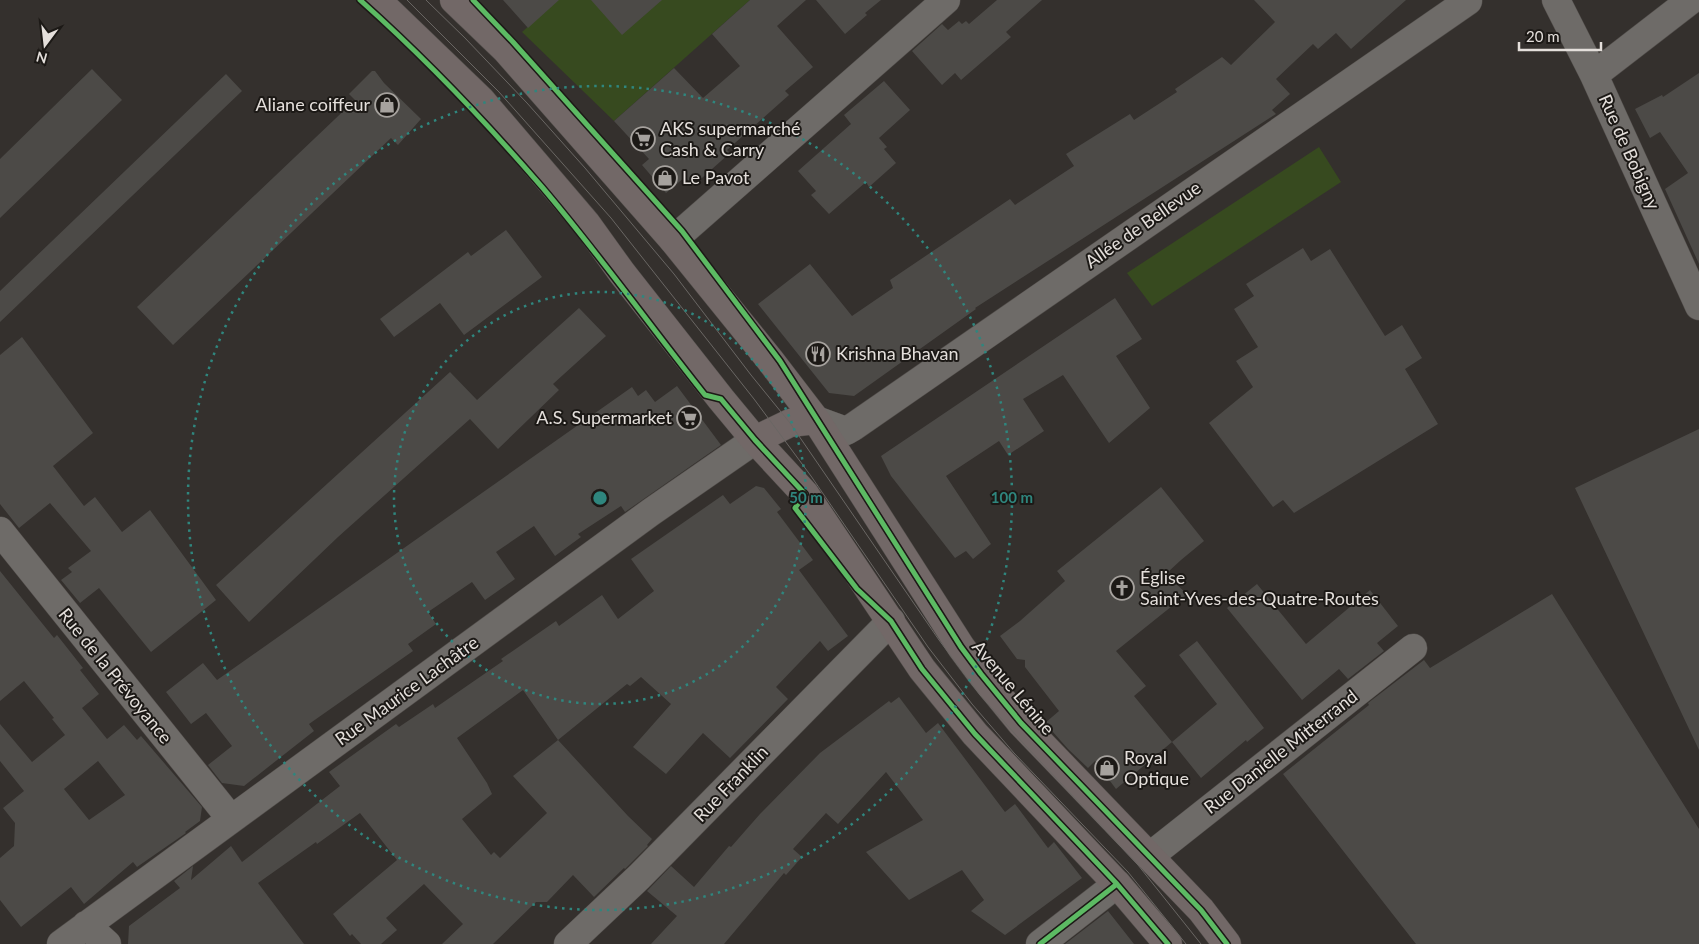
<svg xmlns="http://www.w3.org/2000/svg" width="1699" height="944" font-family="Lato,sans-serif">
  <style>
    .green { fill: #374a1f }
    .building { fill: #4c4a47; fill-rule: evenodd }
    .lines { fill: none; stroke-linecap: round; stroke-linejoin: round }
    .minor-casing { stroke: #504c49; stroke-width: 29 }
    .major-casing { stroke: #504c49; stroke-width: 29 }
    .minor { stroke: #6e6b68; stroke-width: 28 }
    .major { stroke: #726867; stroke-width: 28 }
    .tram { stroke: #6a6764; stroke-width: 1 }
    .cycleway-casing { stroke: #1c1916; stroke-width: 8 }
    .cycleway { stroke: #5cba63; stroke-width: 5 }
    .ring { fill: none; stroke: #2f867e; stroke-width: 2.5; stroke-dasharray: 2.5 5 }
    .labels { text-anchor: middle; stroke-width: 4; stroke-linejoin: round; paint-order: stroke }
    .poi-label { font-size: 18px; fill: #e4dfdb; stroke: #1c1916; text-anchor: start }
    .street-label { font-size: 18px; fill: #e4dfdb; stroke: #1c1916 }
    .centre { fill: #2f867e; stroke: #1c1916; stroke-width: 2.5 }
    .ring-label { font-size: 15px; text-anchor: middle; font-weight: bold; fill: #2f867e; stroke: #1c1916; stroke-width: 4; stroke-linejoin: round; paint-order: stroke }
  </style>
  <rect width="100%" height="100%" fill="#34302d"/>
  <path class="green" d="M558 0H750L614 121 522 32Z
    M1319 147 1341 182 1152 306 1127 273Z"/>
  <path class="building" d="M503 0H559L528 28Z
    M591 0H662L622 35Z
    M750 0H806L777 26 813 67 785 91 789 95 727 150 730 153 693 186 685 177 666 193 642 165 649 159 614 121 674 68 703 98 740 66 712 34Z
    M816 0H881L865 13 867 15 845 34Z
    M997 0H1042L1006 32 1011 37 961 80 955 73 942 85 912 51 942 24 948 30 959 21 962 24 966 21 969 24Z
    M1254 0H1406L1351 49 1336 33 1318 49 1313 44 1276 79 1290 94 1272 110 1276 114 975 308 976 309 854 396 829 393 758 304 810 264 852 316 893 288 890 280 1010 199 1015 205 1074 166 1066 154 1130 114 1134 120 1177 92 1175 89 1222 57 1231 65 1275 22Z
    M92 69 122 100 0 218V159Z
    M372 71H375L384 83 421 119 398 145 391 138 173 345 137 307 355 100 349 94Z
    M1699 73V264L1665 189 1688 173 1660 132 1650 138 1635 109 1662 95 1663 97Z
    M226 74 242 91 0 322V291Z
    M884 81 910 110 879 138 887 147 884 149 896 163 869 187 866 182 829 214 811 195 816 191 798 171 851 124 844 115Z
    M506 230 542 277 464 335 440 303 394 337 380 319 468 252 471 256Z
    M1303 248 1311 261 1330 249 1385 336 1402 325 1422 358 1405 369 1438 424 1294 513 1283 500 1273 507 1209 423 1253 387 1236 361 1258 347 1234 309 1254 296 1246 284Z
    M1115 298 1142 339 1116 356 1150 408 1109 443 1063 375 1023 399 1044 431 1008 455 999 441 946 476 991 544 973 559 966 551 955 558 891 476 881 456Z
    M579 308 606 336 553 384 559 390 498 449 470 419 338 537 249 622 216 585 450 372 477 400Z
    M22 337 93 433 53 466 84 506 95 497 122 532 150 510 216 600 151 652 99 588 80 603 61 580 72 572 68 568 91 551 50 503 19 528 0 504V355Z
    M677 386 721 445 625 512 621 506 578 534 581 537 555 556 534 526 496 552 515 579 485 600 472 582 428 612 436 624 408 644 413 651 309 724 314 731 244 786 222 783 208 765 232 746 206 713 191 724 166 692 203 663 217 680 632 387 638 396 646 390 655 402Z
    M1699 429V750L1575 488Z
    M756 486 764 488 781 509 777 512 813 560 799 570 848 636 828 651 820 641 776 687 788 699 730 758 703 733 666 774 633 747 671 704 641 677 630 686 627 684 558 740 523 690 457 738 487 783 492 794 462 819 491 855 494 852 500 858 547 813 513 776 558 740 628 816 652 839 647 845 648 846 625 869 624 868 594 897 573 875 547 902H536L493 944H442L463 924 424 884 386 918 397 930 381 944H361L352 934 350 936 333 914 397 860 360 813 317 844 316 842 258 883 304 944H128L129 926 180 888 174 881 193 866 191 880 231 846 242 862 340 786 329 772 396 724 399 727 433 704 435 708 503 661 501 659 556 621 559 626 602 595 618 619 654 591 631 559 723 495 730 504Z
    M1161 487 1204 541 1181 560 1168 572 1176 581 1174 582 1187 594 1116 651 1146 686 1134 696 1172 742 1116 789 1095 761 1088 768 1068 749 1045 723 1059 711 1025 667V660L1017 659 1000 636 1020 621 1065 581 1057 571Z
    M0 571 54 638 57 635 83 668 80 670 99 694 82 708 107 739 124 725 137 740 141 736 202 807 200 821 185 832 186 833 137 867 133 862 84 904 71 887 21 927 0 900V858L14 846 15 823 3 808 24 791 0 761V724L32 762 65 735 52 719 54 718 24 681 0 701ZM98 761 125 795 89 820 64 789Z
    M1257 584 1306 644 1370 590 1398 626 1377 643 1384 651 1348 679 1339 669 1302 700 1227 608Z
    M1552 594 1699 829V944H1416L1283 774 1369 705 1368 703 1424 660 1430 668Z
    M1197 641 1264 728 1247 742 1246 740 1201 778 1172 742 1217 704 1179 655Z
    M899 697 926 733 938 723 1005 812 1015 804 1048 848 1054 842 1082 878 1005 935 971 911 984 900 962 870 909 900 866 852 923 820 886 772 838 824 826 813 793 849 802 857 786 875 784 873 724 944H651L677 916 647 891 671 866 694 887 729 846 731 847 760 814 820 753 889 701 891 703Z
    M1108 911 1134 944H1065Z"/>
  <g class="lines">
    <g class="minor-casing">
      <path id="minor" d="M1556 0 1594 75 1699 306
        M1594 75 1691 0
        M673 240 946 0
        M816 420 846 431 853 427 1468 1
        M0 531 231 819
        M1150 856 1413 648
        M86 925 107 944
        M61 944 651 512 755 440
        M568 944 639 877 891 621
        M1040 944 1117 884"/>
    </g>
    <g class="major-casing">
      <path id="major" d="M377 0 481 100 586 223 622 273 721 399 755 440 805 494 922 669 975 734 1117 884 1168 944
        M454 0 506 50 673 240 770 360 816 420 961 647 981 674 1021 723 1201 910 1227 944
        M755 440 790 423 816 420"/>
    </g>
    <use href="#minor" class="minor"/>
    <use href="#major" class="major"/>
    <path class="tram" d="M407 0 499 92 611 218 754 399 811 476 928 647 972 704 1014 753 1128 872 1186 944
      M426 0 465 38 527 103 585 168 674 274 751 375 790 423 939 640 980 695 1024 744 1138 865 1201 944"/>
    <g class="cycleway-casing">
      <path id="cycleway" d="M360 0C425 58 485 121 542 187 599 254 650 326 705 395L721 399 755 440 805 494 795 508 857 589 891 621 922 669 975 734 1117 884 1168 944
        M473 0 513 42 682 231 780 361 961 647 981 674 1021 723 1201 910 1227 944
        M1040 944 1117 884"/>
    </g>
    <use href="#cycleway" class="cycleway"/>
  </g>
  <g class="ring">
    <circle cx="600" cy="498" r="206"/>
    <circle cx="600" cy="498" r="412"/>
  </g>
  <defs>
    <g id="shop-ring" transform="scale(1.25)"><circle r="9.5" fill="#1c1916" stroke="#a6a29e" stroke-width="1.5"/><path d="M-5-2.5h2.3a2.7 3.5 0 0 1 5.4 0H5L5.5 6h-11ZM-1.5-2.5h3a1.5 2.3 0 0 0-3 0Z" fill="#a6a29e"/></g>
    <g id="supermarket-ring" transform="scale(1.25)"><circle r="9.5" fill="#1c1916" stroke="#a6a29e" stroke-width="1.5"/><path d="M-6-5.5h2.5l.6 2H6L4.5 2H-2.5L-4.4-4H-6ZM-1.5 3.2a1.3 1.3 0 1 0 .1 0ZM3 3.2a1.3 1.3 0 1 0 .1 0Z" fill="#a6a29e"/></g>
    <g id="restaurant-ring" transform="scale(1.25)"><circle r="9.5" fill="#1c1916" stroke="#a6a29e" stroke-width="1.5"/><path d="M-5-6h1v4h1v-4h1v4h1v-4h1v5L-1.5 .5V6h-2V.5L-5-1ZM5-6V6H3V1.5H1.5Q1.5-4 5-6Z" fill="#a6a29e"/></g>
    <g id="church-ring" transform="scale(1.25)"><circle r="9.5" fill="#1c1916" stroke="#a6a29e" stroke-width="1.5"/><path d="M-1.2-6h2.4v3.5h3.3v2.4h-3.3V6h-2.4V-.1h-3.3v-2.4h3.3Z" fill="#a6a29e"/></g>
  </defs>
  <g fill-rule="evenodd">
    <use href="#shop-ring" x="387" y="105"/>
    <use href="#supermarket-ring" x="643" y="139"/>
    <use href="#shop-ring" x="665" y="178"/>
    <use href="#restaurant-ring" x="818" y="354"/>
    <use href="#supermarket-ring" x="689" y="418"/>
    <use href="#church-ring" x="1122" y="588"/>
    <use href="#shop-ring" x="1107" y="768"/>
  </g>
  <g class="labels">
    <g class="poi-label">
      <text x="370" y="111" text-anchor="end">Aliane coiffeur</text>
      <text x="660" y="135">AKS supermarché<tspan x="660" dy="21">Cash &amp; Carry</tspan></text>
      <text x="682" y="184">Le Pavot</text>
      <text x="836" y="360">Krishna Bhavan</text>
      <text x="672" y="424" text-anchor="end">A.S. Supermarket</text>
      <text x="1140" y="584">Église<tspan x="1140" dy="21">Saint-Yves-des-Quatre-Routes</tspan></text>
      <text x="1124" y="764">Royal<tspan x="1124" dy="21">Optique</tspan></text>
    </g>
    <g class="street-label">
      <text transform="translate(1629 152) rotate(66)" y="6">Rue de Bobigny</text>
      <text transform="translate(1143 225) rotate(-35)" y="6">Allée de Bellevue</text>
      <text transform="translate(115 676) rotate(51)" y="6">Rue de la Prévoyance</text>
      <text transform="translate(1013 688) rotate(50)" y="6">Avenue Lénine</text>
      <text transform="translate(407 691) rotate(-36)" y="6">Rue Maurice Lachâtre</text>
      <text transform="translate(1281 752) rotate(-38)" y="6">Rue Danielle Mitterrand</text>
      <text transform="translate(731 784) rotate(-46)" y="6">Rue Franklin</text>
    </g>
  </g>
  <circle cx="600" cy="498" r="8" class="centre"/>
  <g class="ring-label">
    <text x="806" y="503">50 m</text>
    <text x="1012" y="503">100 m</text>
  </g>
  <g transform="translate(45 45) rotate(195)" stroke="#1c1916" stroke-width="4" paint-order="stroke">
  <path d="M0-4L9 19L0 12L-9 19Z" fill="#e4dfdb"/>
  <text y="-8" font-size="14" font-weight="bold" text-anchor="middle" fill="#e4dfdb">N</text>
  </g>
  <path d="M1519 42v8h82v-8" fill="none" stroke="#e4dfdb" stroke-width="2.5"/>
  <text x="1526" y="42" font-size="15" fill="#e4dfdb" stroke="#1c1916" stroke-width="4" paint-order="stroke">20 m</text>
</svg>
